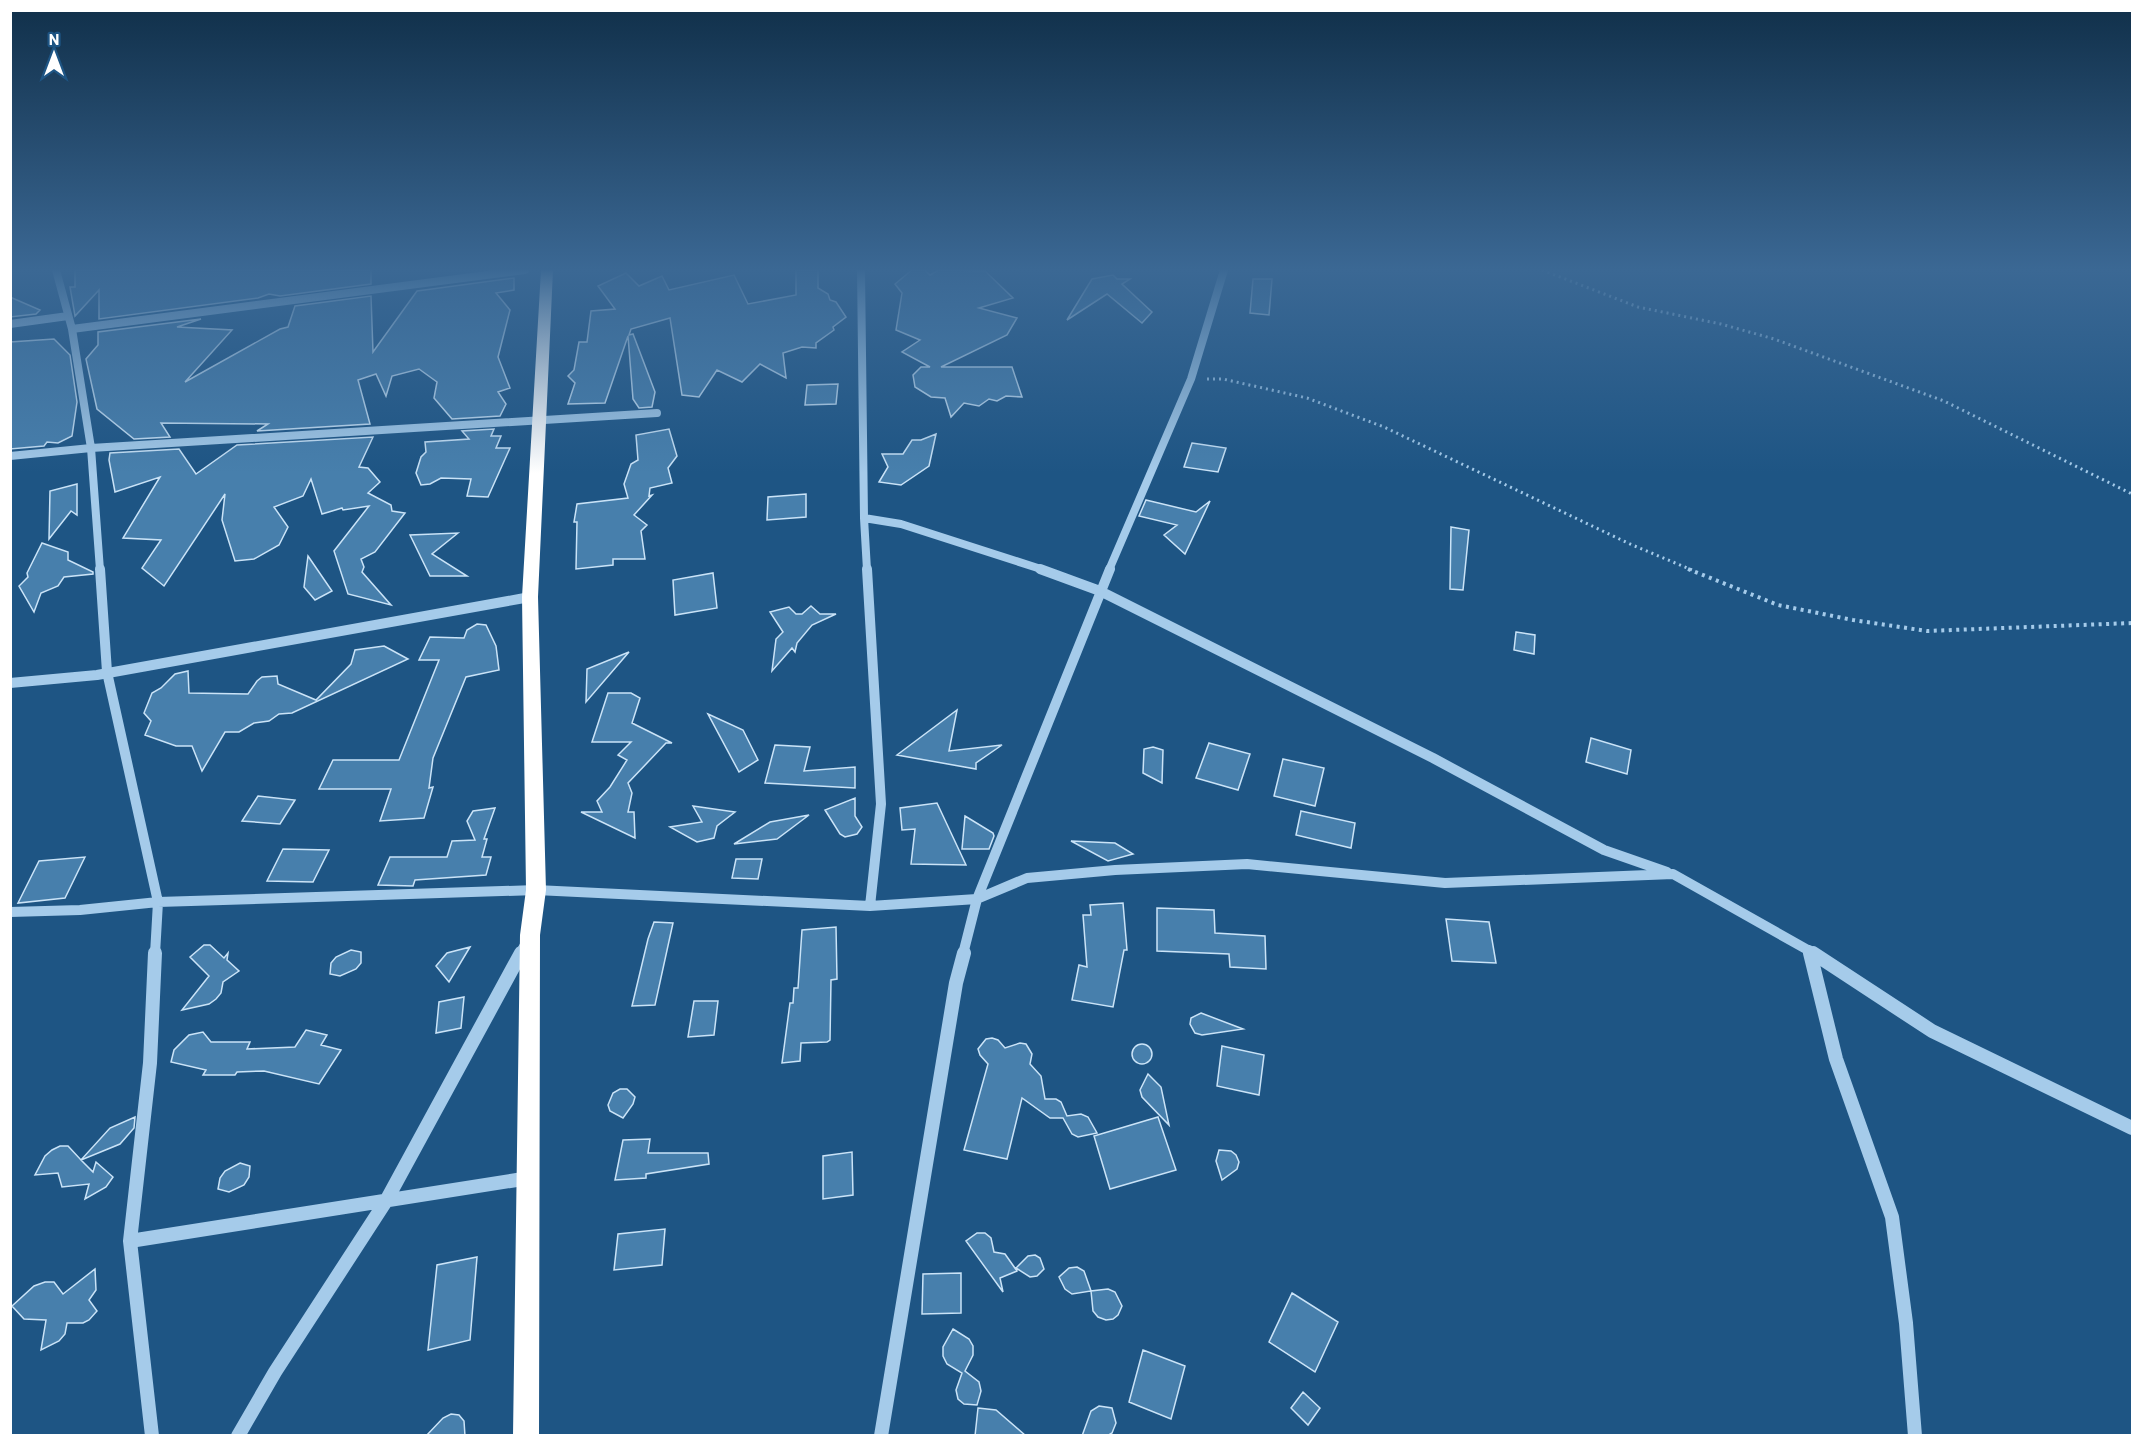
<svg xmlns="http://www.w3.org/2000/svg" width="2143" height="1446" font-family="Barlow,sans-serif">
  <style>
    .building { fill: #477fac; stroke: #cae3f7; stroke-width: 1.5 }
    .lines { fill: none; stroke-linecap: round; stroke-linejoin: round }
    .path-far1 { stroke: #a5cbea; stroke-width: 3; stroke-dasharray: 2 4; stroke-linecap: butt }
    .path { stroke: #a5cbea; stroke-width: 4; stroke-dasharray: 3 4.5; stroke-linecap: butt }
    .minor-far2 { stroke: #a5cbea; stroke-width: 8 }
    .minor-far1 { stroke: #a5cbea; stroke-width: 10 }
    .minor { stroke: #a5cbea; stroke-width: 14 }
    .highway { fill: #fff; fill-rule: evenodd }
  </style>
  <rect width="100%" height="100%" fill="#1e5584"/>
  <path class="building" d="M75 270H371V284L280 296 269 294 258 298 99 319V290L75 316 70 287H75Z
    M796 270H818V288L828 294 830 300 836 302 846 317 833 327 834 330 816 343V348L802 347 783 353 786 378 760 364 742 382 717 370 699 397 682 395 670 318 631 329 629 335 633 334 655 392 652 407 639 408 633 399 628 336 605 403 568 404 575 383 568 376 574 370 579 342H587L591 311 615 309 598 286 626 273 639 286 662 276 669 290 734 275 748 304 796 295Z
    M912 270H925L930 275 939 270 985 271 1013 298 979 308 1017 318 1007 335 941 367H1012L1022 397 1006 396 997 401 989 399 979 406 964 403 951 417 945 398 931 397 915 387 913 375 921 367H930L902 352 920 340 896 330 902 293 895 284Z
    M1113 275 1117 279H1130L1122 284 1152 312 1142 323 1107 294 1067 320 1092 279Z
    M514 278V290L496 293 510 310 498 357 510 388 498 392 506 404 500 416 452 419 434 398 437 382 419 369 392 376 386 396 376 374 358 380 370 424 257 431 268 424 161 423 170 437 134 439 97 409 86 359 98 345V332L201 319 177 327 232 330 185 382 280 329 288 327 295 306 371 296 373 352 417 291Z
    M1253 279H1272L1269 315 1250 313Z
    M10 297 40 310 36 314 10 317Z
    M54 339 70 355 77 402 72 436 58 443 47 442 44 446 10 449V342Z
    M838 384 836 404 805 405 807 385Z
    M494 429 491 436H501L496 448H510L488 497 467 496 471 479 441 478 430 484 421 485 416 473 421 457 426 452 425 442 469 439 462 431Z
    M669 429 677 456 668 468 672 483 650 488 649 496 652 495 634 515 647 525 641 531 645 559H613V565L576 569 577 522H574L577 504 628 498 624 484 631 464 638 460 636 435Z
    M936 434 929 466 901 485 879 482 888 467 882 454H903L912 440H921Z
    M373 437 359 467 368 468 380 482 368 493 391 505 392 511 405 513 375 552 361 559 364 567 362 572 391 605 348 594 334 551 369 506 343 510 342 508 322 514 311 479 303 496 274 507 288 527 279 545 254 559 235 561 222 520 225 494 164 586 142 568 161 540 123 538 160 477 115 492 109 460 110 453 179 449 196 474 237 445Z
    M1192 443 1226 448 1218 472 1184 467Z
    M77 484V515L71 511 49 539 50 491Z
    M806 494V517L767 520 768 497Z
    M1146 500 1196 512 1210 501 1185 554 1164 535 1177 525 1139 516Z
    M1451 527 1469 530 1463 590 1450 589Z
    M458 533 432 554 467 576H430L410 535Z
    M42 543 68 552V560L93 572V574L64 577 58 586 41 593 34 612 19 586 28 577 27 573Z
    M308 556 332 591 315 600 304 587Z
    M713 573 717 608 675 615 673 580Z
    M811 606 820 614H836L812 625 797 643 795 652 792 648 772 671 776 639 783 632 770 612 789 607 796 614H802Z
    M477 624 486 625 496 646 499 670 466 677 433 758 429 788 433 787 424 818 380 821 391 789H319L333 760H399L439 660H419L430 637 464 638 467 630Z
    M1516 632 1535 635 1534 654 1514 650Z
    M384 646 408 659 292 713 279 714 269 721 254 723 239 732H225L202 771 192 746H176L145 735 151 721 144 713 152 693 161 688 175 674 188 671 189 693 248 694 257 681 262 677 277 676 278 684 316 700 351 664 355 650Z
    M629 652 586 702 587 669Z
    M608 693H631L640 698 632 723 672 743H666L628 783 632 793 628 812H634L635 838 581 812H602L597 801 610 787 627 760 618 755 631 742H592Z
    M957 710 949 751 1002 745 976 763V769L897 755Z
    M708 714 743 730 758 760 739 772Z
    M1591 738 1631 750 1627 774 1586 762Z
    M1209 743 1250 754 1238 790 1196 778Z
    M775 745 810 747 804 771 855 767V788L765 783Z
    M1153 747 1163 750 1162 783 1143 773 1144 749Z
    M1283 759 1324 768 1315 806 1274 796Z
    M258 796 295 800 280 824 242 821Z
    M855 798V816L862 827 857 834 845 837 840 834 825 810Z
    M937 803 966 865 911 864 915 829 902 830 900 808Z
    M693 806 735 812 717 826 714 838 697 842 670 827 702 822Z
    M495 808 484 839H487L482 857H491L486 875 415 880 413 886 378 885 390 857H447L452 841 475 840 467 821 473 811Z
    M1301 811 1355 823 1351 848 1296 835Z
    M809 815 777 839 734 844 770 822Z
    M965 816 993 833 994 836 989 849H962Z
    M1071 841 1115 843 1133 854 1108 861Z
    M283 849 329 850 313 882 267 881Z
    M85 857 65 898 18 903 39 861Z
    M736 859H762L758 879 732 878Z
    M1123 903 1127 950H1124L1113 1007 1072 1000 1079 965 1087 967 1083 915H1091L1090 905Z
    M1157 908 1214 910 1215 933 1265 936 1266 969 1230 967 1229 954 1157 951Z
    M1446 919 1489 922 1496 963 1452 961Z
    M654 922 673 923 655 1005 632 1006 648 939Z
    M836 927 837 979 831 980 830 1040 827 1042 801 1043 800 1061 782 1063 790 1003H793L794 988H798L802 930Z
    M204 945H210L224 958 228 953 227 960 239 971 223 982 221 993 216 999 209 1004 182 1010 209 976 190 957Z
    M470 947 449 982 436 966 447 953Z
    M351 950 361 952V963L356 969 340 976 330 974 331 963 336 957Z
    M464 997 461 1028 436 1033 439 1002Z
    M694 1001H718L714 1035 688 1037Z
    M1201 1013 1243 1029 1202 1035 1195 1033 1190 1024 1191 1018Z
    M306 1030 327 1035 321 1045 341 1050 319 1084 264 1071 237 1072 235 1075H203L206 1070 171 1062 174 1050 189 1035 203 1032 211 1042H250L247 1049 295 1047Z
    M992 1038 998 1040 1005 1048 1020 1043 1026 1044 1032 1054 1030 1064 1041 1076 1045 1099H1056L1061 1102 1067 1116 1081 1114 1088 1117 1097 1133 1078 1137 1072 1134 1063 1118H1050L1022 1098 1007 1159 964 1150 988 1064 980 1055 978 1049 986 1039Z
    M1132 1054a10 10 0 1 1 20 0a10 10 0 1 1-20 0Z
    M1222 1046 1264 1055 1259 1095 1217 1086Z
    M1148 1074 1161 1087 1169 1125 1142 1097 1140 1090Z
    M620 1089H627L635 1097 633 1104 623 1118 610 1111 608 1105 613 1093Z
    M135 1117 134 1128 120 1144 81 1160 93 1172 96 1162 113 1177 106 1187 85 1199 89 1184 62 1187 58 1173 35 1175 45 1156 52 1150 60 1146H68L81 1160 110 1128Z
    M1158 1117 1176 1170 1110 1189 1094 1136Z
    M650 1139 648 1153H708L709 1164 646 1174V1178L615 1180 623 1140Z
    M1219 1150 1231 1151 1236 1155 1239 1162 1237 1169 1222 1180 1216 1161Z
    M852 1152 853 1195 823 1199V1156Z
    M240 1163 250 1166 249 1177 244 1185 229 1192 218 1189 220 1178 225 1171Z
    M665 1229 662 1265 614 1270 618 1234Z
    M977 1233H985L991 1238 994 1252 1005 1254 1017 1271 1000 1278 1003 1292 966 1241Z
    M1035 1255 1040 1258 1044 1269 1037 1276 1030 1277 1016 1268 1028 1256Z
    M477 1257 470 1340 428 1350 437 1265Z
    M1077 1267 1084 1271 1091 1291 1072 1294 1065 1289 1059 1277 1069 1268Z
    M95 1269 96 1290 89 1300 97 1311 89 1320 83 1323H67L65 1334 59 1341 41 1350 46 1320 24 1319 12 1306 34 1286 45 1282H54L63 1294Z
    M961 1273V1313L922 1314 923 1274Z
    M1108 1289 1115 1292 1122 1306 1118 1315 1113 1319 1106 1320 1098 1317 1093 1311 1091 1291Z
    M1292 1293 1338 1322 1315 1372 1269 1342Z
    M953 1329 969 1339 973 1346V1355L965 1371 979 1382 981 1391 977 1405 964 1404 958 1399 956 1390 962 1373 947 1364 943 1356V1347Z
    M1143 1350 1185 1366 1171 1419 1129 1402Z
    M1303 1392 1320 1408 1308 1425 1291 1408Z
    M1099 1406 1112 1408 1116 1423 1112 1433 1107 1436H1082L1091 1411Z
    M978 1408 996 1410 1026 1436H975Z
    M451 1414 459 1415 464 1421 465 1436H426L443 1418Z"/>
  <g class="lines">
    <path class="path-far1" d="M1542 270 1638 307 1721 324 1774 339 1944 401 2132 494
      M1207 379H1223L1307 398 1384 427 1630 544 1692 570"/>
    <path class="path" d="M1688 569 1778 605 1853 620 1927 631 2132 623"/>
    <path class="minor-far2" d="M56 270 72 329 91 448 100 570
      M861 270 864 518 867 570
      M10 324 68 316
      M72 329 525 270
      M10 456 91 448 657 413
      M864 518 901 524 1044 570
      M1109 570 1191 379 1224 270"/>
    <path class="minor-far1" d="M100 569 107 672 158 902 155 954
      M867 569 881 804 870 906
      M1040 569 1100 591 1433 758 1604 850 1667 872
      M10 683 97 675 530 597
      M10 912 80 910 158 902 536 890 870 906 977 899 1027 878 1115 870 1247 864 1445 883 1673 874 1815 954
      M1809 950 1810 954
      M520 954 526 943
      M963 954 977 899 1110 569"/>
    <path class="minor" d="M1810 953 1836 1059 1892 1217 1906 1323 1915 1436
      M1813 953 1932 1031 2132 1128
      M130 1241 529 1178
      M152 1436 130 1241 150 1063 155 953
      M238 1436 275 1372 386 1201 521 953
      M881 1436 956 983 964 953"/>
    <path class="highway" d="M541 270H553L538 597 546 890 540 935 539 1436H513L520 935 526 890 522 597Z"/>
  </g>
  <linearGradient id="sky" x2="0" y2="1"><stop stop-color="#102f49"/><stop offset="0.57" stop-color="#3b6894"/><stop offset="1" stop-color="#3b6894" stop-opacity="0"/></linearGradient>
  <rect width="2143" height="473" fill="url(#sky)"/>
  <rect width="2143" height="1446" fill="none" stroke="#ffffff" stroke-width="24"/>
  <g transform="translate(54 54)" stroke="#1e5584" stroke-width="4.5" paint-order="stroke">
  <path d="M0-4.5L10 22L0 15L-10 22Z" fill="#ffffff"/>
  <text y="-9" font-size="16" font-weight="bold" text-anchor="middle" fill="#ffffff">N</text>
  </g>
</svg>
